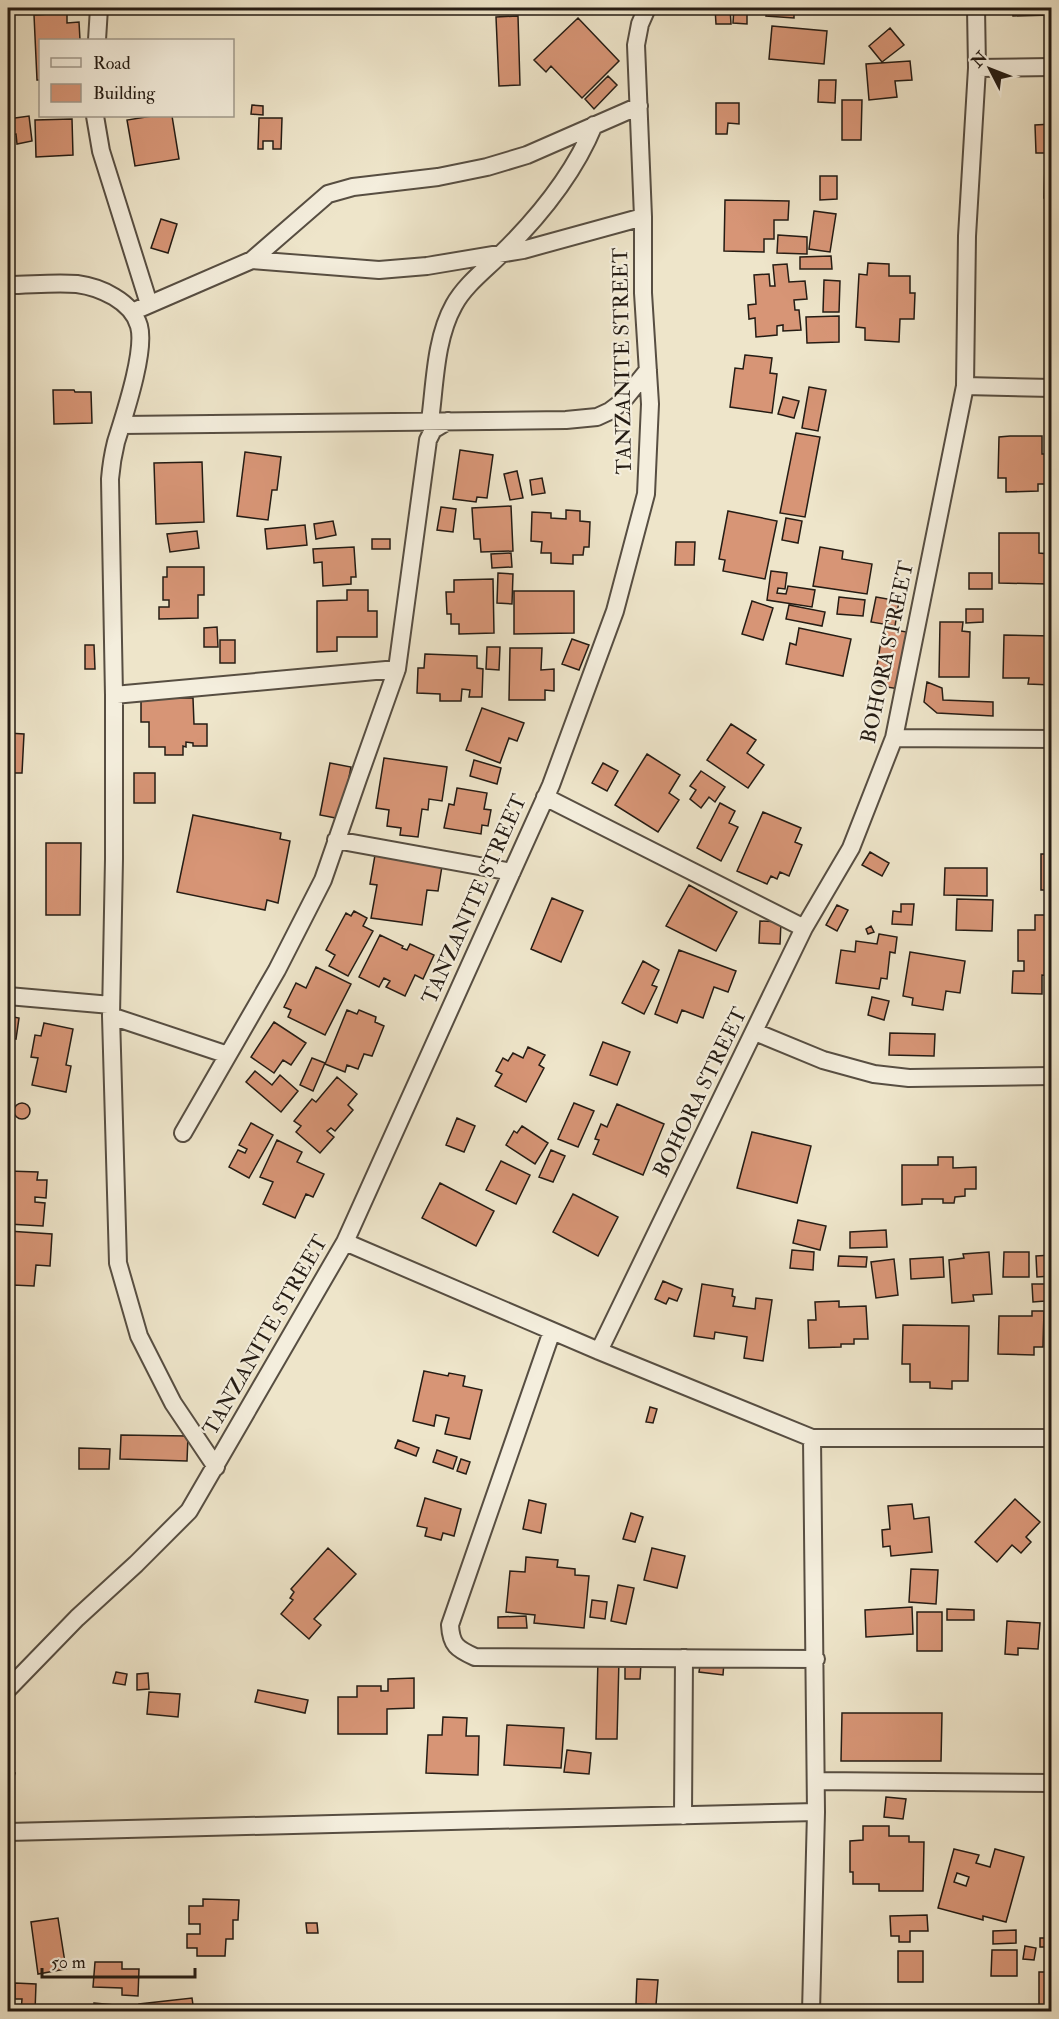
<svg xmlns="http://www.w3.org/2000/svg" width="1059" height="2019" font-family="'IM FELL Double Pica',serif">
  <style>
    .building { fill: #d79576; stroke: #251c14; stroke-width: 1.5; fill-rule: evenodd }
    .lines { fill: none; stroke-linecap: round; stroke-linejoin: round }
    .minor-casing { stroke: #574e42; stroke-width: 20 }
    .minor { stroke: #f4eedd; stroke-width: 16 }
    .labels { text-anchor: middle; stroke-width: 4.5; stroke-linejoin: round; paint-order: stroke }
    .street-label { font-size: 21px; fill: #251c14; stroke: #f4eedd }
  </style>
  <rect width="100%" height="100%" fill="#eee5ca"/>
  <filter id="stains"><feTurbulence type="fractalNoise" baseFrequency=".00333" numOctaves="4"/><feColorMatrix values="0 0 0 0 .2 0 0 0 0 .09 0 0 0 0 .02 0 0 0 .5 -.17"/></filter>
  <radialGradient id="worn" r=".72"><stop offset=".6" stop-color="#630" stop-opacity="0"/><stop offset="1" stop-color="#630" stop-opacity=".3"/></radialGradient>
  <path class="building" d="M715 8H730L731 24H716Z
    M734 8H747V24L733 23Z
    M767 8H794V18L766 16Z
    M1012 8H1052V15L1013 16Z
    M67 13V23L79 22 80 40H40V80H37L34 15Z
    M518 16 520 85 499 86 496 17Z
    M578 18 619 61 582 98 551 66 546 72 534 60Z
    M772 26 827 31 824 64 769 59Z
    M890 28 904 45 882 62 869 46Z
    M910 61 912 80 895 81 897 97 869 100 866 64Z
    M608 76 617 85 594 109 585 99Z
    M819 80H836L835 103 818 102Z
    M842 100H862L861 140H842Z
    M716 103H739V124L728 123 727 134H716Z
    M252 105 263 106V115L251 114Z
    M29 116 32 141 17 144 16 134 8 135V119Z
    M152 116H172L179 159 135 166 127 120Z
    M259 118H282L281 149H273V141H263V149H258Z
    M72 119 73 155 36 157 35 120Z
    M1052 124V153H1036L1035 125Z
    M1045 165H1052V198H1044Z
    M820 176H837V199L820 200Z
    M725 200 789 201 788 220H774V239H764V252L724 251Z
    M1050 201H1052V226H1049Z
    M8 211H13L14 229H8Z
    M814 211 836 214 830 252 809 249Z
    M161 219 177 224 168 253 151 248Z
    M778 235 807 237V254L777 253Z
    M831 256 832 269H800V257Z
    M868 263 889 264V276H910V293H915L914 319H900L899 342 865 340V328L856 327 859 274 867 275Z
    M787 264 789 282 805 281 807 299 794 300 795 310H799L801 330 783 331V325L777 326V335L756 337 755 318 749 319 748 305 756 304 754 275 769 274 770 286H775L773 265Z
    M824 280 840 281 839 312H823Z
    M839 316V342L807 343 806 317Z
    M745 355 772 358 770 373 777 374 772 413 730 407 735 368 743 369Z
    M809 387 826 390 818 431 802 428Z
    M53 390H74L75 392H91L92 423 54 424Z
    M783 397 799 401 794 418 778 414Z
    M796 433 820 437 805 517 780 513Z
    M1010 436H1042V454H1046L1047 484H1038V491L1006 492V478H998L999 437Z
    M460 450 493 455 487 498 477 497 476 502 453 499Z
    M245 452 281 457 277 490H272L268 520 237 516Z
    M202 462 204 522 156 524 154 463Z
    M517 471 523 498 510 500 504 474Z
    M542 478 545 493 532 495 530 480Z
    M511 506 513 551 481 552 480 539H474L472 508Z
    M441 507 456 509 453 532 437 530Z
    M566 510 580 511V521L590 522 589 547H584L583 555H573V564L551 563V553H541L542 542 531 541 532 512 551 513V518L566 519Z
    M728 511 777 521 765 579 723 571 725 560 719 559Z
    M786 518 802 521 798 543 782 540Z
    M333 521 336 535 316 539 314 524Z
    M305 525 307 545 267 549 265 529Z
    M197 531 199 548 170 552 167 534Z
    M999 533H1039V553L1049 554 1048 584 999 583Z
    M372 539H390V549H372Z
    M676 542H695L694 565H675Z
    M354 547 356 577H351V584L323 586 322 562 314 563 313 549Z
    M820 547 843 551 842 559 872 564 867 594 813 586Z
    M511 553 512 567 492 568 491 554Z
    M167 567H204V595H198V618L159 619V607H169V600H163V577H167Z
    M771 571 787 573 785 589 778 588 777 593 786 594 788 586 815 590 812 607 767 600Z
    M498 573 513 574 512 604 497 603Z
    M969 573H992V589H969Z
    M493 579 494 633 459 634V624H451V614H447L446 592H454V580Z
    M347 590H368V611H377V637H337V651L317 652V601L347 600Z
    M514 591H574V633L514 634Z
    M839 597 865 600 863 616 837 614Z
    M876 597 899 601 895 626 871 622Z
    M752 601 773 608 763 640 742 634Z
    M789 605 825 612 822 626 786 619Z
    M966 609H983V622L966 623Z
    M940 622H963L962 631 970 632 969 677H939Z
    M217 627 218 647H204V628Z
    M799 628 851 639 843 676 786 664 790 643 796 645Z
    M883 628 907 632 899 689 874 685Z
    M1004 635 1052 636V685L1028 684 1029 678H1003Z
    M572 639 589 645 579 670 562 664Z
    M220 640H235V663H220Z
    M85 645H94L95 669H85Z
    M487 647H500L499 670 486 669Z
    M510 648H542L541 670 554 669V691L545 690V700H509Z
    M425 654 477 656V668L483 669 482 697H469L470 690 462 689 461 701H440V694L417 693 418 668H424Z
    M927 682 942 688 943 700 993 702V716L937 713 924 702Z
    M141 698H193L194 724H207V746H193V743L186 742V747L183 746V755H165V747H149V722H141Z
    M482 708 524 723 517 741 509 738 500 763 466 750Z
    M731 724 756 740 747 753 764 765 748 788 707 760Z
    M8 733 24 734 22 773H8Z
    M647 754 680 775 669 793 679 800 658 832 615 805Z
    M384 758 447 767 442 801 429 799 428 810 422 809 418 837 400 835 401 828 387 826 389 810 376 808Z
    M474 760 501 768 497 784 470 776Z
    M330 763 351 767 341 819 320 815Z
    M603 763 618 771 607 791 592 783Z
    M701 771 725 787 715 802 709 797 701 808 690 799 696 790 690 786Z
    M134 773H155V803H134Z
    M457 788 487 793 484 809 491 810 488 826 482 825 481 834 444 828 449 804 454 805Z
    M720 803 735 811 729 823 738 827 721 861 697 848Z
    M763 812 801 828 795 842 802 845 789 876 780 872 777 879 771 876 767 884 737 871Z
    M193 815 281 833 280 839 290 841 278 903 267 900 265 910 177 892Z
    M46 843H81L80 915H46Z
    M870 852 889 863 882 876 862 865Z
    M1041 854H1052V890H1041Z
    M375 855 442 866 438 891 427 890 422 925 371 918 377 885 370 884Z
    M945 868H987V896L944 895Z
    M689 885 737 912 716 951 666 926Z
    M552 898 583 911 561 962 531 949Z
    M957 899 993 900 992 931 956 930Z
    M901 904H914L912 925 892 924 893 911 901 912Z
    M837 905 848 910 837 931 826 925Z
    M354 911 367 918 363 926 373 931 348 976 329 966 335 955 326 950 346 913 351 916Z
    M1035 915H1050L1052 976 1042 975V994L1012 993 1013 971H1024V961H1018V930H1035Z
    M760 921 781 922 780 944 759 943Z
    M871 926 874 932 868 934 866 929Z
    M879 934 897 937 895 953 890 952 887 979 881 978 879 989 836 983 841 950 855 952 856 941 877 944Z
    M380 935 403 946 402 948 407 950 410 944 434 955 423 979 415 975 405 996 386 987 390 981 384 978 379 987 359 977Z
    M679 950 736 971 728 992 714 987 703 1018 682 1010 677 1023 655 1014Z
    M910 952 965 961 960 993 946 991 943 1010 912 1005 913 998 903 996Z
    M643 961 659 970 652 985 657 987 644 1014 622 1003Z
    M316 967 351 984 325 1035 288 1017 291 1010 284 1007 296 983 306 988Z
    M872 997 889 1001 884 1020 868 1015Z
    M347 1010 357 1014 359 1010 376 1017 375 1022 384 1026 372 1056 364 1054 358 1069 347 1065 345 1072 325 1064Z
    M8 1016 19 1018 16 1039 8 1037Z
    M274 1022 306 1043 291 1065 283 1060 274 1073 251 1057Z
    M44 1023 73 1029 66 1065 71 1066 66 1092 32 1085 38 1058 31 1057 35 1035 41 1036Z
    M890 1033 935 1034 934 1056 889 1055Z
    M603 1042 630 1052 617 1085 590 1075Z
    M528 1047 545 1055 539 1065 544 1068 526 1102 495 1086 502 1074 496 1071 503 1058 508 1061 513 1053 523 1058Z
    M312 1058 325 1063 313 1091 300 1085Z
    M255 1071 272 1085 280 1075 298 1091 281 1112 246 1082Z
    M337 1077 357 1094 348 1105 353 1110 335 1131 331 1128 327 1131 334 1137 320 1153 296 1132 301 1126 294 1121 312 1099 316 1102Z
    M574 1103 594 1111 578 1147 558 1139Z
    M14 1111a8 8 0 1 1 16 0a8 8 0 1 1-16 0Z
    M617 1104 664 1124 643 1175 593 1154 599 1140 595 1139 601 1124 607 1127Z
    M457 1118 475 1126 464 1152 446 1145Z
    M251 1123 273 1135 249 1178 229 1167 238 1150 245 1153 247 1149 239 1145Z
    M522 1126 548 1143 535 1164 506 1145 514 1131 517 1133Z
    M752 1132 811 1146 797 1203 737 1188Z
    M277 1140 302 1152 297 1162 324 1174 313 1197 306 1194 295 1218 263 1204 273 1182 260 1177Z
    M551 1150 565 1156 553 1182 539 1177Z
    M938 1157H953V1168L976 1167V1189H965V1196L955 1197 954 1203H943V1199H922V1204L902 1205V1165H938Z
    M501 1161 530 1175 516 1204 486 1190Z
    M8 1171 38 1172 37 1180H47L46 1198 35 1197V1202L45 1203 43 1226 8 1224Z
    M440 1183 494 1211 476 1246 422 1218Z
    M573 1194 618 1217 598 1256 553 1232Z
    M798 1220 826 1226 820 1250 793 1243Z
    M886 1230 887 1247 850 1248V1232Z
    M8 1231 52 1234 50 1266 36 1265 34 1286 13 1285 12 1292H8Z
    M792 1250 814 1252 813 1270 790 1268Z
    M989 1252 992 1294 973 1295 974 1301 952 1303 949 1260 964 1258 963 1254Z
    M1004 1252H1029V1277H1003Z
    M1052 1255V1276L1037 1277 1036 1256Z
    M839 1256 867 1257 866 1267 838 1266Z
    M943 1257 944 1277 911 1279 910 1259Z
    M894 1259 898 1295 876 1298 871 1262Z
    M663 1281 682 1289 677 1301 669 1298 666 1304 655 1299Z
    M702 1284 733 1289 732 1296 735 1297 733 1306 755 1309 756 1298 772 1300 763 1361 744 1358 747 1337 715 1332 714 1339 694 1336Z
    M1032 1284H1045V1301L1033 1302Z
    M839 1301V1307L866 1306 868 1339H854V1344H841V1347L809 1348 808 1320H816L815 1302Z
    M1032 1311H1044L1043 1347H1034V1355L998 1354 999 1316H1032Z
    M903 1325 969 1326 968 1381H952V1389L930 1388V1382H910V1364H902Z
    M424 1371 448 1376 449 1373 465 1376 463 1386 482 1390 470 1439 445 1434 449 1418 436 1415 434 1426 413 1421Z
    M650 1407 657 1409 653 1423 646 1422Z
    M121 1435 188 1436 187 1461 120 1459Z
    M398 1440 419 1448 416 1456 395 1448Z
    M79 1448 110 1449 109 1469H79Z
    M437 1450 457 1457 453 1469 433 1462Z
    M461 1459 470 1462 466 1474 457 1471Z
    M425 1498 461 1509 454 1536 443 1533 441 1540 425 1536 427 1528 417 1526Z
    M1015 1499 1040 1522 1026 1537 1031 1542 1021 1553 1012 1545 997 1562 975 1542Z
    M529 1500 546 1504 541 1533 523 1529Z
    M912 1504 914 1519 929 1517 932 1552 891 1556 890 1546 883 1547 882 1530 890 1529 888 1506Z
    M631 1513 643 1517 635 1542 623 1539Z
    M328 1548 356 1574 314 1619 321 1625 309 1639 281 1614 293 1600 290 1598 294 1592 291 1589Z
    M652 1548 685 1556 677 1588 644 1580Z
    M526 1557 558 1560 557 1567 575 1569V1575L589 1576 584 1628 534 1623 535 1615 506 1612 510 1571 525 1572Z
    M911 1569 938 1570 936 1604 909 1602Z
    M618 1585 634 1588 626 1624 611 1621Z
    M592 1600 607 1602 605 1619 590 1617Z
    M912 1607 913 1634 866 1637 865 1610Z
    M947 1609 974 1610V1620H947Z
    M917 1612H942V1651H917Z
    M526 1616 527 1628H498V1617Z
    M1007 1621 1040 1623 1038 1649 1018 1648V1655L1005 1654Z
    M598 1658 619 1659 617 1739H596Z
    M701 1660 724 1662 723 1675 699 1672Z
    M625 1663H641L640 1679H625Z
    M116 1672 127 1674 125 1685 113 1683Z
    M148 1673 149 1689 137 1690V1674Z
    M414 1678V1708L387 1709V1734H338V1697H357V1686H381V1691H388V1679Z
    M258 1690 308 1700 305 1713 255 1702Z
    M149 1692 180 1694 178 1717 147 1714Z
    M842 1713H942L941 1761H841Z
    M443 1717 467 1718 466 1736H479L478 1775 426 1773 428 1735H442Z
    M507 1725 564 1728 561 1768 504 1765Z
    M567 1750 591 1753 589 1774 564 1772Z
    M8 1771 15 1773 8 1797Z
    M886 1797 906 1799 903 1819 884 1817Z
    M863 1826H889V1836H909V1842H924L923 1891H879V1884H853V1872H850V1841L863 1840Z
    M954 1849 979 1855 976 1863 990 1867 995 1849 1024 1857 1006 1922 983 1916V1920L938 1908ZM957 1873 969 1877 966 1886 954 1882Z
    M203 1899 239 1900 238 1920H233V1939H226L225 1956H197V1948H187V1934H200V1924H189V1906H203Z
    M927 1915 928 1931H910V1942H899V1936H891L890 1916Z
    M58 1918 66 1969 38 1974 31 1922Z
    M306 1923H317L318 1933H307Z
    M1016 1930V1943L993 1944V1931Z
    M1040 1938H1052V1947H1040Z
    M1025 1946 1036 1948 1034 1960 1023 1959Z
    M992 1950H1017V1976H991Z
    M898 1951H923V1982H898Z
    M95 1962H122V1969H139L138 1996 122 1995V1988L93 1987Z
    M1039 1972H1052V2012H1039Z
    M637 1979 658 1980 656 2005 636 2004Z
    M15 1983 36 1984 35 2012H21L22 1999H15Z
    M192 1998 194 2012H139V2004Z
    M94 2003 135 2007V2012H94Z
    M894 2010H924V2012H894Z"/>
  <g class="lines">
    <g class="minor-casing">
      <path id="minor" d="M97 40 99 8
        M977 68 1052 67
        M95 116 101 151 149 304
        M252 260 379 270 427 266 523 250 643 217
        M8 285C30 285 54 282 77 284 100 287 132 301 139 326 146 351 124 416 116 442 113 454 111 467 110 479L114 695V859L111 1016 118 1263 139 1336 173 1403 216 1467
        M132 312 252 260 328 194 353 187 438 177 487 167 527 155 639 106
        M965 386 1052 388
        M430 421C435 384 435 339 454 305 465 285 485 270 500 255 538 218 574 174 594 125
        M122 425 566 420 597 417 610 411 622 402 648 370
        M114 695 397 669
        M894 738 1052 739
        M545 797 804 928
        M336 840 512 872
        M8 996 111 1005
        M111 1016 228 1055
        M755 1032 823 1060 874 1074 909 1078 1052 1076
        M183 1133 277 970 323 880 358 779 397 669 428 440 433 430 448 421
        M345 1242 599 1351 812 1438H1052
        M552 1331 450 1625C451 1645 457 1649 475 1657L816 1659
        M599 1351 804 928 851 848 894 738 965 386 967 236 977 68 976 8
        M8 1689 77 1618 136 1564 189 1511 345 1242 551 785 615 611 646 494 650 404 643 293V217L636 45 640 24 647 8
        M816 1781 1052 1783
        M683 1816 684 1658
        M8 1832 816 1812
        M811 2012 816 1812 812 1438"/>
    </g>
    <use href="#minor" class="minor"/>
  </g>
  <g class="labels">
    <g class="street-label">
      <text transform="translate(622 361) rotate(-91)" y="7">TANZANITE STREET</text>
      <text transform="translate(887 652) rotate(-78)" y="7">BOHORA STREET</text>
      <text transform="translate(474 899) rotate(-66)" y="7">TANZANITE STREET</text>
      <text transform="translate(700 1092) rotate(-64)" y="7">BOHORA STREET</text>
      <text transform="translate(265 1335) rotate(-60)" y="7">TANZANITE STREET</text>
    </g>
  </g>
  <rect width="1059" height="2019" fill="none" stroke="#eee5ca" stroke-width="30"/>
  <rect x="9" y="9" width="1041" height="2001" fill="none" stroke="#251c14" stroke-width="3"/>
  <rect x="15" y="15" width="1029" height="1989" fill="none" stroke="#251c14" stroke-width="1.5"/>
  <rect x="39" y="39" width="195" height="78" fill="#f4eedd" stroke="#a19a8d" stroke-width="1.5"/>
  <rect x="51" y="58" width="30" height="9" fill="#f4eedd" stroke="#a19a8d" stroke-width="1.5"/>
  <text x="93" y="69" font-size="18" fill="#251c14">Road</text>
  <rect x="51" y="84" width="30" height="18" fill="#d79576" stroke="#a19a8d" stroke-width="1.5"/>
  <text x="93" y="99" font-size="18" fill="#251c14">Building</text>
  <g transform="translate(990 69) rotate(312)" stroke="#f4eedd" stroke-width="4.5" paint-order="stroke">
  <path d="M0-4.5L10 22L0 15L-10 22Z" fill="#251c14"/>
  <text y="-9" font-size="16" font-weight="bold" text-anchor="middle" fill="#251c14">N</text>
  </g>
  <path d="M42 1968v9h153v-9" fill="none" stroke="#251c14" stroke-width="3"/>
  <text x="51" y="1968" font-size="18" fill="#251c14" stroke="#f4eedd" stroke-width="4.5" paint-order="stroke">50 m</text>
  <rect width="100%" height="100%" filter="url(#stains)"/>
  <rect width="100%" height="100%" fill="url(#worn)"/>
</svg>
